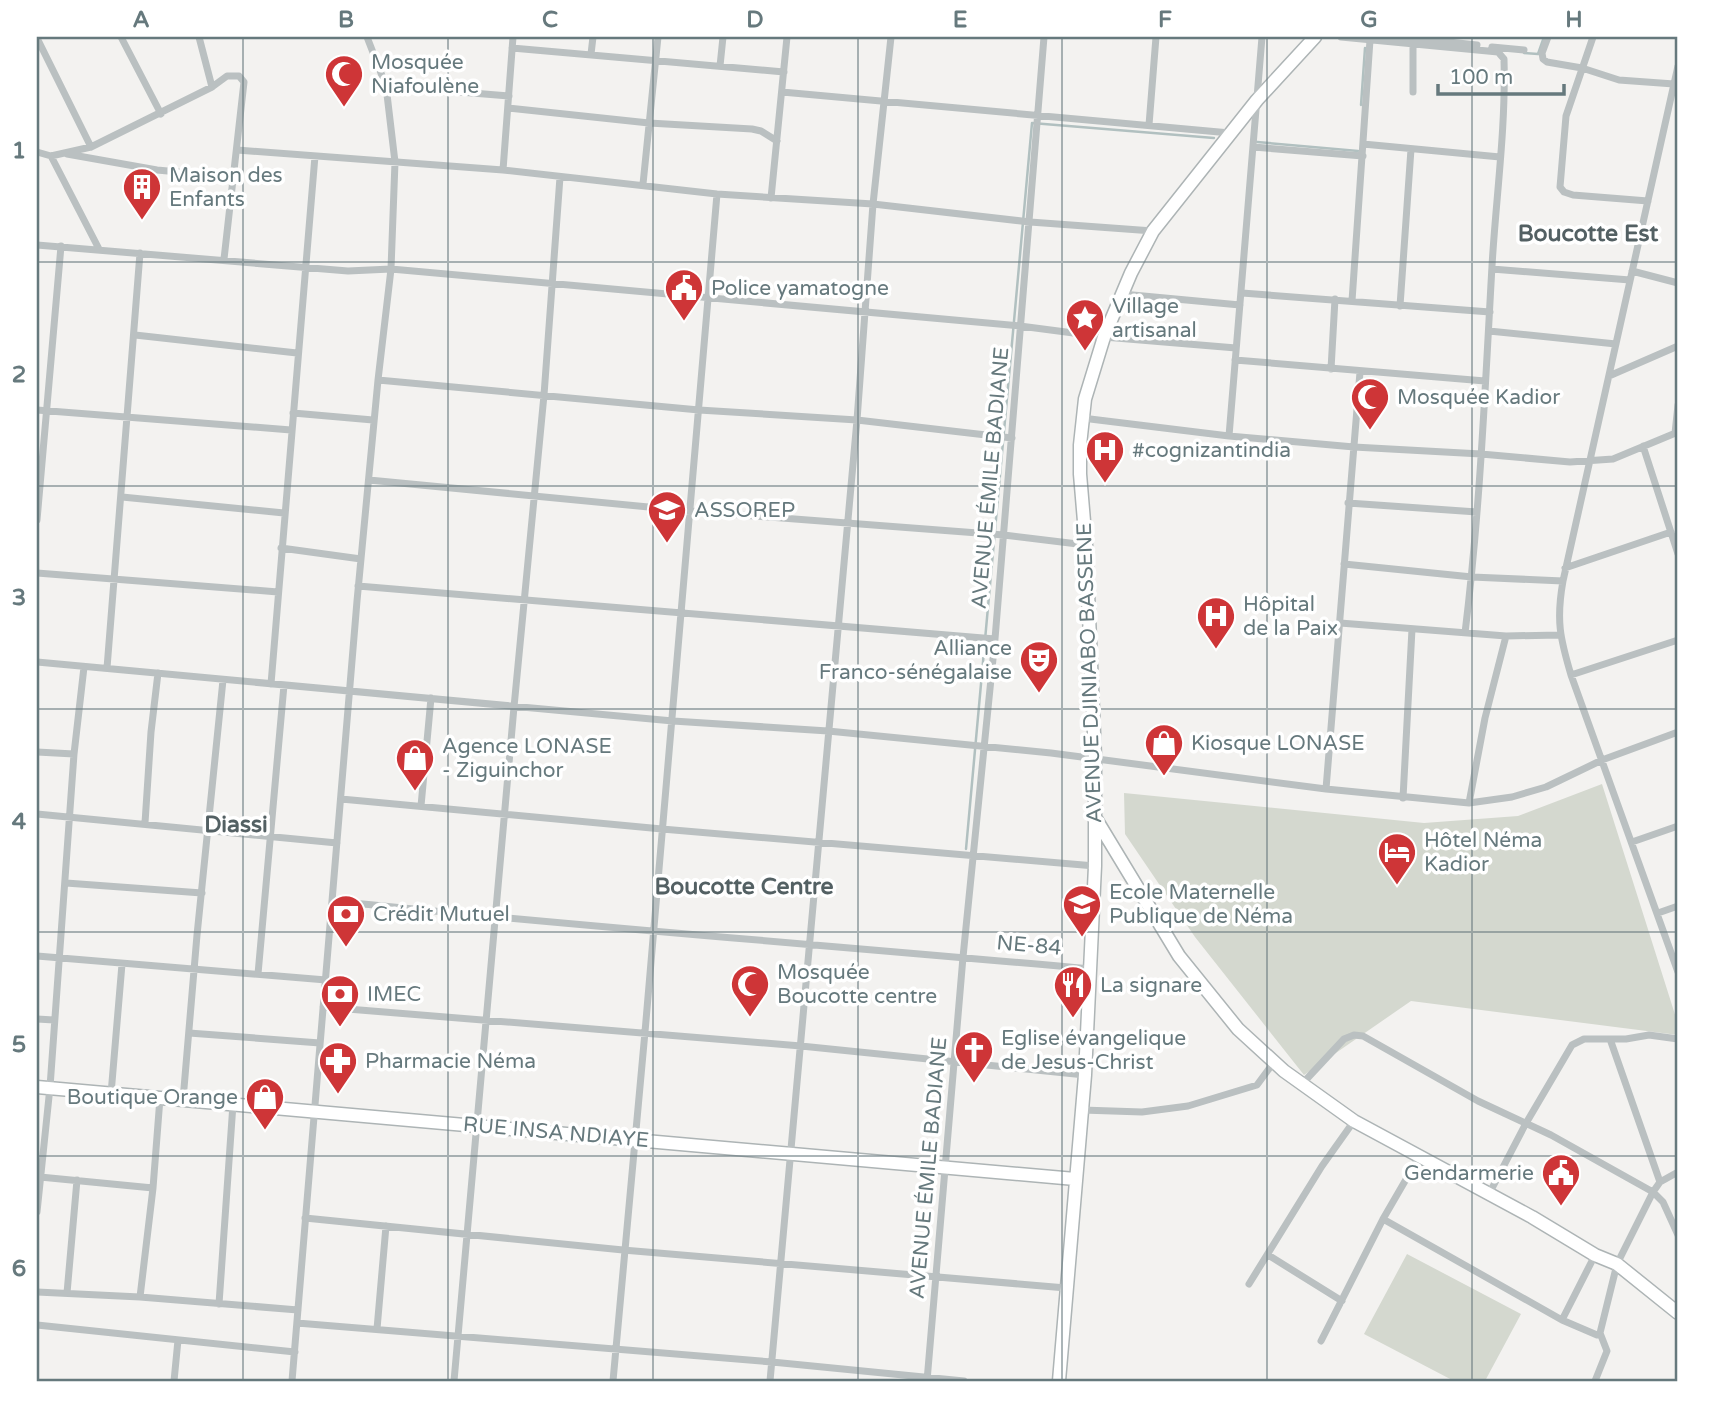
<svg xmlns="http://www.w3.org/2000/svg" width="1715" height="1418" font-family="'Varela Round',sans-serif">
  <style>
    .green { fill: #d4d8cf }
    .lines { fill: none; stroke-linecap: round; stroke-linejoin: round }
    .stream { stroke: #b1c0c0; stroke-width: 2.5 }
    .secondary-casing { stroke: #adb4b5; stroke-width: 15 }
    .street { stroke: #bac0c1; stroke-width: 7 }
    .secondary { stroke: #fff; stroke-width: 12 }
    .grid { fill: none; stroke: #66797d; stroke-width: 2; stroke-opacity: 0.55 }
    .labels { text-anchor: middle; stroke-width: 7; stroke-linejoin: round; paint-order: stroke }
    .poi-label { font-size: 21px; fill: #66797d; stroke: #fff; text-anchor: start }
    .street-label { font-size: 21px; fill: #66797d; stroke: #fff }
    .neighbourhood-label { font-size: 23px; font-weight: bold; fill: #536063; stroke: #fff }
    .neatline { fill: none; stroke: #66797d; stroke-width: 2.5 }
    .grid-label { font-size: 23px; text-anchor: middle; font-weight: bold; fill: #66797d }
  </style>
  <rect width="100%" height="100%" fill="#f3f2f0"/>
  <path class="green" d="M1602 784 1678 1024V1035L1411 1001 1304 1075 1195 937 1125 834 1124 793 1424 823 1518 816Z
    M1407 1254 1521 1314 1485 1381H1454L1364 1334Z"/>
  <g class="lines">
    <path class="stream" d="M1524 53 1538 54 1544 37
      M1361 105 1365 48
      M1257 142 1358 151
      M966 849 1032 123 1214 138"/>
    <g class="secondary-casing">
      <path id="secondary" d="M1096 819 1179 956 1238 1029 1284 1071 1354 1121 1532 1217 1595 1255 1617 1264 1678 1313
        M37 1087 1075 1179
        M1059 1381 1085 1075 1095 866V757L1086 545 1080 474V445L1085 399 1104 337 1131 273 1153 231 1257 100 1315 37"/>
    </g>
    <path class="street" d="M121 37 161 114
      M199 37 212 87
      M1341 37 1498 52 1504 59C1506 128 1496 197 1492 266 1485 389 1480 511 1465 633
      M1401 37 1477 45
      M1548 37 1542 53 1543 59 1547 62 1582 68 1619 80 1674 84
      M1593 37 1566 116 1560 187 1564 192 1573 195 1648 201
      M37 38 91 147
      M1413 44V92
      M1492 47 1524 50
      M512 48 784 72
      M591 54 593 37
      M720 66 723 37
      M1678 66 1563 581C1556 620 1560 638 1571 675L1678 972
      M386 86 509 96
      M782 92 1230 133
      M508 108 649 123 752 129 761 131 777 141
      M1149 125 1156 37
      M1363 144 1500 157
      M1253 147 1363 156
      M237 150 503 170 717 194 873 204 1030 222 1153 231
      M37 152 51 156 91 147 212 87 227 76H239L244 82 224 259
      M67 154 157 170 232 177
      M51 156 99 249
      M503 170 513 37
      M643 184 658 37
      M771 198 787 37
      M37 245 348 271 391 269 1020 326 1104 337 1236 348
      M1492 269 1630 280
      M1632 271 1678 283
      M1242 293 1490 312
      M1122 294 1240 305
      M1352 301 1370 40
      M1400 306 1411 149
      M1489 331 1616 344
      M135 335 297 353
      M1235 360 1485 381
      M1331 369 1335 299
      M1609 376 1678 346
      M378 380 699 410 857 420 1012 438
      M37 410 291 430
      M293 413 373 420
      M1082 418 1229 436 1354 447 1481 454 1570 462 1613 459 1678 432
      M1675 433 1678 405
      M1229 436 1262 37
      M1643 446 1678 554
      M369 480 690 511 1004 535 1086 545
      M122 497 284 513
      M1348 503 1477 512
      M37 520 61 246
      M281 548 361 559
      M1344 564 1472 577 1563 581
      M1565 568 1671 532
      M37 573 278 592
      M358 586 995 639
      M1340 623 1506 636 1559 635
      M37 662 673 721 828 731 1051 753 1326 789 1469 803 1512 797 1546 787 1602 760 1678 732
      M107 668 140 253
      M1571 675 1678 640
      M271 684 315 156
      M37 752 74 754
      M1326 789 1360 372
      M1403 798 1412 629
      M341 799 662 829 1095 866
      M1469 803 1485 718 1506 636
      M421 806 431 698
      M37 814 337 843
      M145 823 151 732 158 673
      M1632 842 1678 826
      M66 883 202 893
      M333 901C585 927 838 946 1091 969
      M1658 913 1678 906
      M37 956 326 980
      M258 974 284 685
      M323 1007 801 1046 1085 1075
      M37 1019 54 1020
      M189 1033 320 1043
      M1610 1039 1660 1182
      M1302 1084 1344 1039 1354 1035 1363 1036 1478 1101 1551 1135 1653 1192 1663 1202 1678 1235
      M111 1094 122 964
      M183 1100 197 935 223 680
      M1082 1110 1142 1112 1188 1106 1257 1085 1274 1062
      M40 1177 153 1188
      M1489 1194 1525 1125 1572 1045 1584 1039H1626L1649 1035 1678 1039
      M37 1212 50 1087 74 754 84 667
      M305 1218 623 1250 1066 1288
      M1383 1219 1562 1320 1597 1335 1600 1333 1617 1264 1653 1192 1660 1182 1678 1172
      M1268 1255 1342 1301
      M1249 1284 1322 1166 1354 1121
      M37 1292 140 1297 298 1310
      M67 1293 77 1180
      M140 1297 153 1188 160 1098
      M219 1304 233 1104
      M1562 1320 1595 1255
      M297 1323 772 1362 964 1381
      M37 1325 295 1352
      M377 1329 386 1226
      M1321 1341 1383 1219 1419 1157
      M174 1381 178 1340
      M292 1381 357 601 378 380 391 269 395 162 386 86 367 37
      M454 1381 514 707 544 395 560 177
      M613 1381 645 1032 717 194
      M770 1381 857 420 873 204 891 37
      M927 1381 963 957 995 639 1044 37
      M1595 1381 1607 1351 1600 1333"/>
    <use href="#secondary" class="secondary"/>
  </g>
  <path class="grid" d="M243 37V1381M448 37V1381M653 37V1381M858 37V1381M1062 37V1381M1267 37V1381M1472 37V1381M37 262H1678M37 486H1678M37 709H1678M37 932H1678M37 1156H1678"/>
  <defs>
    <g id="mosque-pin" transform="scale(2.0125)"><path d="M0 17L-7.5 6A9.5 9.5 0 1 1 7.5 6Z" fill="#ce3537" stroke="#fff"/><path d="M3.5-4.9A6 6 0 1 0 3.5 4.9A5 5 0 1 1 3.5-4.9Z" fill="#fff"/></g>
    <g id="building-pin" transform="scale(2.0125)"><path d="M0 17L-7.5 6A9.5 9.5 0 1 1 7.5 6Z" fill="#ce3537" stroke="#fff"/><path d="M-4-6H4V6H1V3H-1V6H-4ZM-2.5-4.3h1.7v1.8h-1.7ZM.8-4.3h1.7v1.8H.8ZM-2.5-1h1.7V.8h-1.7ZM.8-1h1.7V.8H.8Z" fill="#fff"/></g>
    <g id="civic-pin" transform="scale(2.0125)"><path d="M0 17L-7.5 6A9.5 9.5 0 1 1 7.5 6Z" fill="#ce3537" stroke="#fff"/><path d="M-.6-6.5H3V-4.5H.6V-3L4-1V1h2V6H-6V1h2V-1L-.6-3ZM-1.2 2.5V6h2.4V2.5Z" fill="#fff"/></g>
    <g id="sight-pin" transform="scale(2.0125)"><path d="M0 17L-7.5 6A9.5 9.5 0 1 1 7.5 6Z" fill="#ce3537" stroke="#fff"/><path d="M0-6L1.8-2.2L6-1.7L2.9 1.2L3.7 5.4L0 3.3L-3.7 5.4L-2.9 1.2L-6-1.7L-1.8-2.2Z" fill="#fff"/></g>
    <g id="hospital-pin" transform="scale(2.0125)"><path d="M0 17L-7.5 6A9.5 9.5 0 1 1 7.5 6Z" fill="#ce3537" stroke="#fff"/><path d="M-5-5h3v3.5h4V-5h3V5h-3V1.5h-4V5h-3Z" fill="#fff"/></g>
    <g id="school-pin" transform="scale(2.0125)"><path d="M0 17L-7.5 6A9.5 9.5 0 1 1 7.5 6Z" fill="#ce3537" stroke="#fff"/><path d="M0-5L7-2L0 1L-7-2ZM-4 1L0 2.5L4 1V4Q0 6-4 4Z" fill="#fff"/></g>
    <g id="theatre-pin" transform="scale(2.0125)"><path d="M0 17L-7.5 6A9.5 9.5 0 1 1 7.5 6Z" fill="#ce3537" stroke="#fff"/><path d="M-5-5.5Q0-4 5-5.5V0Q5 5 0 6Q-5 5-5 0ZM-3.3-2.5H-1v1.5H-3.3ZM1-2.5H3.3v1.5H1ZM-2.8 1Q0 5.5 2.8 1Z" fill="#fff"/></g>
    <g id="shop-pin" transform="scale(2.0125)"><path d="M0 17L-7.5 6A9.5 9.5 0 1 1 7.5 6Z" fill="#ce3537" stroke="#fff"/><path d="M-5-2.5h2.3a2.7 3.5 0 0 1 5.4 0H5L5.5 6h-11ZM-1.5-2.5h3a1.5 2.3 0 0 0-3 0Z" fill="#fff"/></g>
    <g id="hotel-pin" transform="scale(2.0125)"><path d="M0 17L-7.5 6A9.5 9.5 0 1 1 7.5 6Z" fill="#ce3537" stroke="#fff"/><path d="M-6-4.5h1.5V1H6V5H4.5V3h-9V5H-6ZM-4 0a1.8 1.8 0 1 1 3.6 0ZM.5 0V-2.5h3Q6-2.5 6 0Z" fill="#fff"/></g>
    <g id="bank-pin" transform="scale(2.0125)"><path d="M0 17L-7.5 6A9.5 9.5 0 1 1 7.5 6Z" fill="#ce3537" stroke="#fff"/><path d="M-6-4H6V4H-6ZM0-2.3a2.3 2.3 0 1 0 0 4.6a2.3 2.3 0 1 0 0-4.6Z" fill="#fff"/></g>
    <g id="restaurant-pin" transform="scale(2.0125)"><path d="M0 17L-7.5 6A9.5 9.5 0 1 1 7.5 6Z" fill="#ce3537" stroke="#fff"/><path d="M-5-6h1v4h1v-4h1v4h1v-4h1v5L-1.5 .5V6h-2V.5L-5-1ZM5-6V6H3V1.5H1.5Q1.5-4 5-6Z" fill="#fff"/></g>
    <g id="church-pin" transform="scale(2.0125)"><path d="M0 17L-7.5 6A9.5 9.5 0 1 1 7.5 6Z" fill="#ce3537" stroke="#fff"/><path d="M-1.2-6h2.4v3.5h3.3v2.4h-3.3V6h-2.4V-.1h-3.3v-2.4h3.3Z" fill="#fff"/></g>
    <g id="pharmacy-pin" transform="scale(2.0125)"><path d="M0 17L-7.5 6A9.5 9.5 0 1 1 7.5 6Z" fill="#ce3537" stroke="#fff"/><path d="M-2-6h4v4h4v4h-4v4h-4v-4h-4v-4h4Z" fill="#fff"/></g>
  </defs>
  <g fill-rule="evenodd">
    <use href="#mosque-pin" x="344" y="74"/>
    <use href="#building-pin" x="142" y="187"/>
    <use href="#civic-pin" x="684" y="288"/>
    <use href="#sight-pin" x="1085" y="318"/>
    <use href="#mosque-pin" x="1370" y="397"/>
    <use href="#hospital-pin" x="1105" y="450"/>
    <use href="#school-pin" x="667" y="510"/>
    <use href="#hospital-pin" x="1216" y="616"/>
    <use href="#theatre-pin" x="1039" y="660"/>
    <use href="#shop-pin" x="1164" y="743"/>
    <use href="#shop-pin" x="415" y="758"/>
    <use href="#hotel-pin" x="1397" y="852"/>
    <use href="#school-pin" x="1082" y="904"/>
    <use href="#bank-pin" x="346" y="914"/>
    <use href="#mosque-pin" x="750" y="984"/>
    <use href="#restaurant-pin" x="1073" y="985"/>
    <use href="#bank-pin" x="340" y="994"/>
    <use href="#church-pin" x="974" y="1050"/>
    <use href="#pharmacy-pin" x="338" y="1061"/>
    <use href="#shop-pin" x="265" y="1097"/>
    <use href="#civic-pin" x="1561" y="1173"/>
  </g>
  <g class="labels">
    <g class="poi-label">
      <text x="371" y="69">Mosquée<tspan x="371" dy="24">Niafoulène</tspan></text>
      <text x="169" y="182">Maison des<tspan x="169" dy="24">Enfants</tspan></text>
      <text x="711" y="295">Police yamatogne</text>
      <text x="1112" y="313">Village<tspan x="1112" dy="24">artisanal</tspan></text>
      <text x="1397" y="404">Mosquée Kadior</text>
      <text x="1132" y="457">#cognizantindia</text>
      <text x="694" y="517">ASSOREP</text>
      <text x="1243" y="611">Hôpital<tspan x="1243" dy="24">de la Paix</tspan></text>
      <text x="1012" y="655" text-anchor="end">Alliance<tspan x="1012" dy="24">Franco-sénégalaise</tspan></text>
      <text x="1191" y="750">Kiosque LONASE</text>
      <text x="442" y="753">Agence LONASE<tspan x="442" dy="24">- Ziguinchor</tspan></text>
      <text x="1424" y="847">Hôtel Néma<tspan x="1424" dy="24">Kadior</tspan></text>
      <text x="1109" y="899">Ecole Maternelle<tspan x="1109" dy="24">Publique de Néma</tspan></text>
      <text x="373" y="921">Crédit Mutuel</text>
      <text x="777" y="979">Mosquée<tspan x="777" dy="24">Boucotte centre</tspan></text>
      <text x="1100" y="992">La signare</text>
      <text x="367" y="1001">IMEC</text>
      <text x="1001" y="1045">Eglise évangelique<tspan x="1001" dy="24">de Jesus-Christ</tspan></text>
      <text x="365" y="1068">Pharmacie Néma</text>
      <text x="238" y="1104" text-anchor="end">Boutique Orange</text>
      <text x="1534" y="1180" text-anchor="end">Gendarmerie</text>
    </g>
    <g class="street-label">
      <text transform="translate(990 478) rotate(-85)" y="7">AVENUE ÉMILE BADIANE</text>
      <text transform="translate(1089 673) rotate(-92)" y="7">AVENUE DJINIABO BASSENE</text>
      <text transform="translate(1029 945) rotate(5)" y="7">NE-84</text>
      <text transform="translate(556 1132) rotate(5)" y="7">RUE INSA NDIAYE</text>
      <text transform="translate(928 1168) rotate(-85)" y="7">AVENUE ÉMILE BADIANE</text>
    </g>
    <g class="neighbourhood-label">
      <text x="1588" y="241">Boucotte Est</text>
      <text x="236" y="832">Diassi</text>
      <text x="744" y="894">Boucotte Centre</text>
    </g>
  </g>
  <rect width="1715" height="1418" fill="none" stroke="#ffffff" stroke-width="77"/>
  <path d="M1438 84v10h126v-10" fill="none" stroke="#66797d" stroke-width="3.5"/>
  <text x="1449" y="84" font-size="21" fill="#66797d" stroke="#ffffff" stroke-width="5" paint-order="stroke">100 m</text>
  <rect x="38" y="38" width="1638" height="1342" class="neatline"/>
  <g class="grid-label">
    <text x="141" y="27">A</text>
    <text x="346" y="27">B</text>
    <text x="550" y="27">C</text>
    <text x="755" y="27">D</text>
    <text x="960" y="27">E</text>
    <text x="1165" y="27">F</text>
    <text x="1369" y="27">G</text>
    <text x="1574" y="27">H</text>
    <text x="19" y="158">1</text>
    <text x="19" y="382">2</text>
    <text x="19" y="605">3</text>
    <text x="19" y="829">4</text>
    <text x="19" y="1052">5</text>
    <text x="19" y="1276">6</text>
  </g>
</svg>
